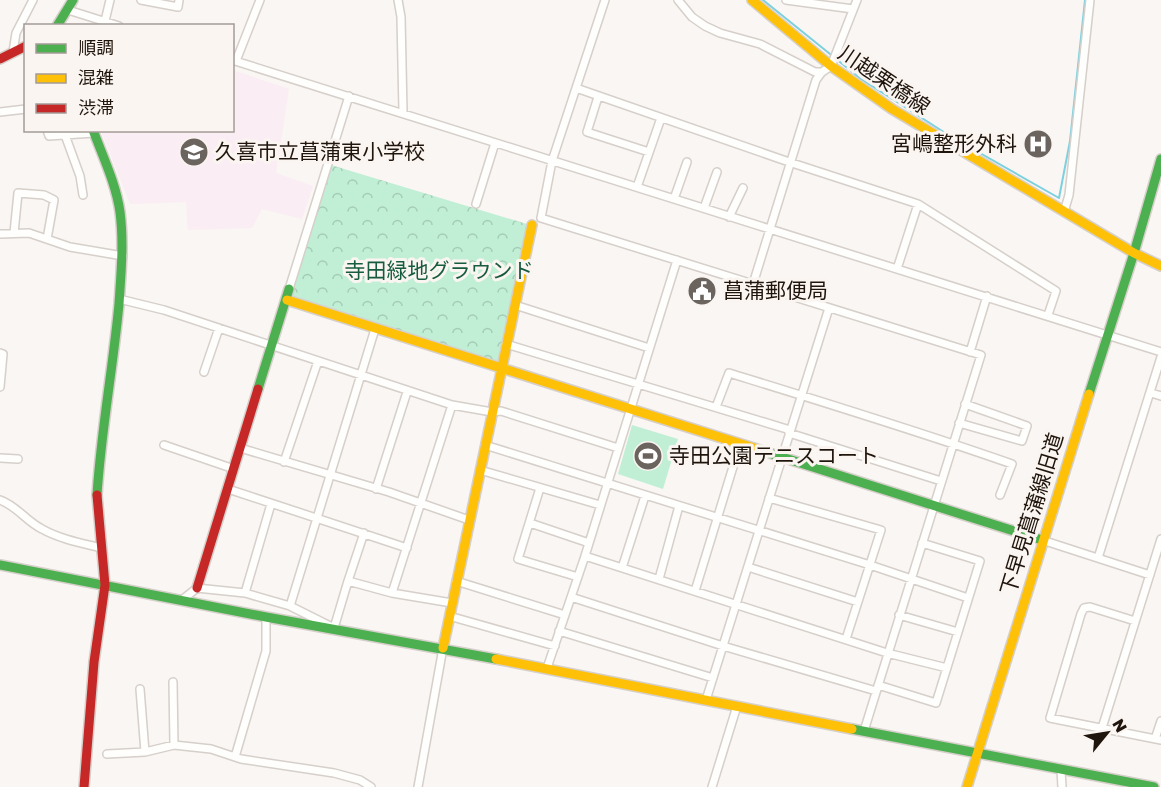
<svg xmlns="http://www.w3.org/2000/svg" width="1161" height="787" font-family="'Golos Text','Noto Sans JP',sans-serif">
  <style>
    .education { fill: #faedf3 }
    .grass { fill: #c0efd5 }
    .park { fill: url(#park-crowns) }
    .lines { fill: none; stroke-linecap: round; stroke-linejoin: round }
    .stream { stroke: #7dd1df; stroke-width: 2 }
    .street-casing { stroke: #d6cfca; stroke-width: 10 }
    .fast-casing { stroke: #d6cfca; stroke-width: 12 }
    .slow-casing { stroke: #d6cfca; stroke-width: 12 }
    .jam-casing { stroke: #d6cfca; stroke-width: 12 }
    .street { stroke: #fefefd; stroke-width: 7 }
    .fast { stroke: #4caf50; stroke-width: 9 }
    .slow { stroke: #ffc107; stroke-width: 9 }
    .jam { stroke: #c62828; stroke-width: 9 }
    .labels { text-anchor: middle; stroke-width: 6; stroke-linejoin: round; paint-order: stroke }
    .street-label { font-size: 21px; fill: #1f150d; stroke: #fbf5f1 }
    .poi-label { font-size: 21px; fill: #1f150d; stroke: #fbf5f1; text-anchor: start }
    .park-label { font-size: 21px; fill: #175c3e; stroke: #fbf5f1 }
  </style>
  <defs>
    <pattern id="park-crowns" width="20" height="18" patternUnits="userSpaceOnUse" patternTransform="scale(1.5)"><rect width="20" height="18" fill="#c0efd5"/><path d="M2 6a3 3 0 1 1 6 0M12 15a3 3 0 1 1 6 0" fill="none" stroke="#a5ccb6"/></pattern>
  </defs>
  <rect width="100%" height="100%" fill="#f9f6f3"/>
  <path class="education" d="M233 70 289 89 276 173 313 186 302 219 262 209 252 228 188 230 186 202 130 204 101 131 232 130Z"/>
  <path class="grass" d="M632 425 678 439 663 489 618 474Z"/>
  <path class="park" d="M331 165 527 224 498 365 291 297Z"/>
  <g class="lines">
    <path class="stream" d="M763 0 861 79 950 136 1059 198 1070 141 1085 0"/>
    <g class="street-casing">
      <path id="street" d="M141 0 178 7 179 0
        M398 0 401 17 403 112
        M605 0 552 161 541 218 981 355 864 731
        M678 0 692 17 705 26 720 33 760 44 815 72H822
        M786 0 853 9
        M68 10 119 26
        M105 21 110 0
        M13 52 16 33 33 0
        M232 60 1161 352
        M236 61 260 0
        M576 88 792 163 918 204 1056 291 1048 315
        M598 97 587 132 649 152
        M0 112 26 109
        M47 130 49 136 94 133
        M65 135 80 176 83 195
        M637 187 661 118
        M674 199 687 162
        M476 204 495 143
        M704 208 717 172
        M1064 212 1069 195 1090 0
        M729 217 743 188
        M14 233 18 193 44 195 54 200 47 239
        M0 234 29 233 70 247 123 256
        M897 269 918 204
        M753 284 816 80 822 72 831 66 857 0
        M289 289 349 96
        M119 299 164 310 452 405 492 412 501 411 618 448
        M515 305 649 348
        M506 344 790 430
        M970 352 987 296
        M0 353 3 354 0 387
        M204 372 219 328
        M1151 393 1161 396
        M716 407 729 373C823 402 918 431 1012 464L1000 495
        M959 423 1022 441 1027 426 965 404
        M789 433 941 481
        M164 445 234 469
        M485 445 870 565 968 598
        M240 448 389 492 469 520
        M0 458 18 459
        M284 462 318 361
        M480 470 600 505
        M540 488 518 559 578 577
        M228 489 407 548
        M376 489 407 392
        M769 498 881 530 846 639
        M0 500C17 506 26 521 42 529 60 539 81 543 101 548
        M530 523 589 543
        M1042 540 1150 575
        M585 556 887 653 947 668
        M1098 558 1161 357
        M748 567 858 602
        M622 568 645 496
        M659 579 679 506
        M348 581 364 533
        M456 581 565 615
        M695 591 740 444
        M245 593 271 504
        M571 597 723 646 876 691
        M182 600 197 588 245 593 290 606 334 628 348 581 392 593
        M452 603 392 593 452 405
        M290 606 375 329
        M899 615 958 632
        M449 616 555 646
        M1135 621 1090 607 1084 608 1081 614 1050 718 1161 740
        M559 631 713 678
        M547 668 585 556 677 260
        M173 682 174 745
        M878 685 936 703 980 561 922 543
        M140 689 145 752
        M706 700 829 308
        M1102 728 1161 539
        M1155 739 1161 721
        M107 754 145 752 174 745 211 749 241 759 334 773 360 780 371 787
        M235 757 266 651V617
        M1061 770 1062 787
        M418 787 443 648
        M712 787 737 706"/>
    </g>
    <g class="fast-casing">
      <path id="fast" d="M57 26 73 0
        M93 130C103 157 116 184 120 212 124 243 121 273 119 304 113 368 101 431 97 495
        M258 389 289 289
        M1089 394 1134 253 1161 159
        M763 451 1042 540
        M0 565 266 617 496 659
        M852 729 1154 787"/>
    </g>
    <g class="slow-casing">
      <path id="slow" d="M752 0 831 66 892 109 1134 253 1161 266
        M287 300 763 451
        M443 648 532 225
        M496 659 852 729
        M967 787 1089 394"/>
    </g>
    <g class="jam-casing">
      <path id="jam" d="M0 59 26 46
        M197 588 258 389
        M84 787 94 662 105 585 97 495"/>
    </g>
    <use href="#street" class="street"/>
    <use href="#fast" class="fast"/>
    <use href="#slow" class="slow"/>
    <use href="#jam" class="jam"/>
  </g>
  <defs>
    <g id="hospital-disc" transform="scale(1.5)"><circle r="9.5" fill="#6b645e" stroke="#fbf5f1"/><path d="M-5-5h3v3.5h4V-5h3V5h-3V1.5h-4V5h-3Z" fill="#fff"/></g>
    <g id="school-disc" transform="scale(1.5)"><circle r="9.5" fill="#6b645e" stroke="#fbf5f1"/><path d="M0-5L7-2L0 1L-7-2ZM-4 1L0 2.5L4 1V4Q0 6-4 4Z" fill="#fff"/></g>
    <g id="civic-disc" transform="scale(1.5)"><circle r="9.5" fill="#6b645e" stroke="#fbf5f1"/><path d="M-.6-6.5H3V-4.5H.6V-3L4-1V1h2V6H-6V1h2V-1L-.6-3ZM-1.2 2.5V6h2.4V2.5Z" fill="#fff"/></g>
    <g id="stadium-disc" transform="scale(1.5)"><circle r="9.5" fill="#6b645e" stroke="#fbf5f1"/><path d="M0-5a6.5 5 0 1 0 0 10a6.5 5 0 1 0 0-10ZM-3.5-1.8h7v3.6h-7Z" fill="#fff"/></g>
  </defs>
  <g fill-rule="evenodd">
    <use href="#hospital-disc" x="1038" y="144"/>
    <use href="#school-disc" x="194" y="152"/>
    <use href="#civic-disc" x="702" y="291"/>
    <use href="#stadium-disc" x="648" y="456"/>
  </g>
  <g class="labels">
    <g class="street-label">
      <text transform="translate(884 80) rotate(34)" y="7">川越栗橋線</text>
      <text transform="translate(1032 514) rotate(-73)" y="7">下早見菖蒲線旧道</text>
    </g>
    <g class="poi-label">
      <text x="1017" y="151" text-anchor="end">宮嶋整形外科</text>
      <text x="215" y="159">久喜市立菖蒲東小学校</text>
      <text x="723" y="298">菖蒲郵便局</text>
      <text x="669" y="463">寺田公園テニスコート</text>
    </g>
    <g class="park-label">
      <text x="439" y="278">寺田緑地グラウンド</text>
    </g>
  </g>
  <rect x="24" y="24" width="210" height="108" fill="#fbf5f1" stroke="#a39b96" stroke-width="1.5"/>
  <rect x="36" y="44" width="30" height="9" fill="#4caf50" stroke="#a39b96" stroke-width="1.5"/>
  <text x="78" y="54" font-size="18" fill="#1f150d">順調</text>
  <rect x="36" y="74" width="30" height="9" fill="#ffc107" stroke="#a39b96" stroke-width="1.5"/>
  <text x="78" y="84" font-size="18" fill="#1f150d">混雑</text>
  <rect x="36" y="104" width="30" height="9" fill="#c62828" stroke="#a39b96" stroke-width="1.5"/>
  <text x="78" y="114" font-size="18" fill="#1f150d">渋滞</text>
  <g transform="translate(1107 733) rotate(60)" stroke="#fbf5f1" stroke-width="4.5" paint-order="stroke">
  <path d="M0-4.5L10 22L0 15L-10 22Z" fill="#1f150d"/>
  <text y="-9" font-size="16" font-weight="bold" text-anchor="middle" fill="#1f150d">N</text>
  </g>
</svg>
